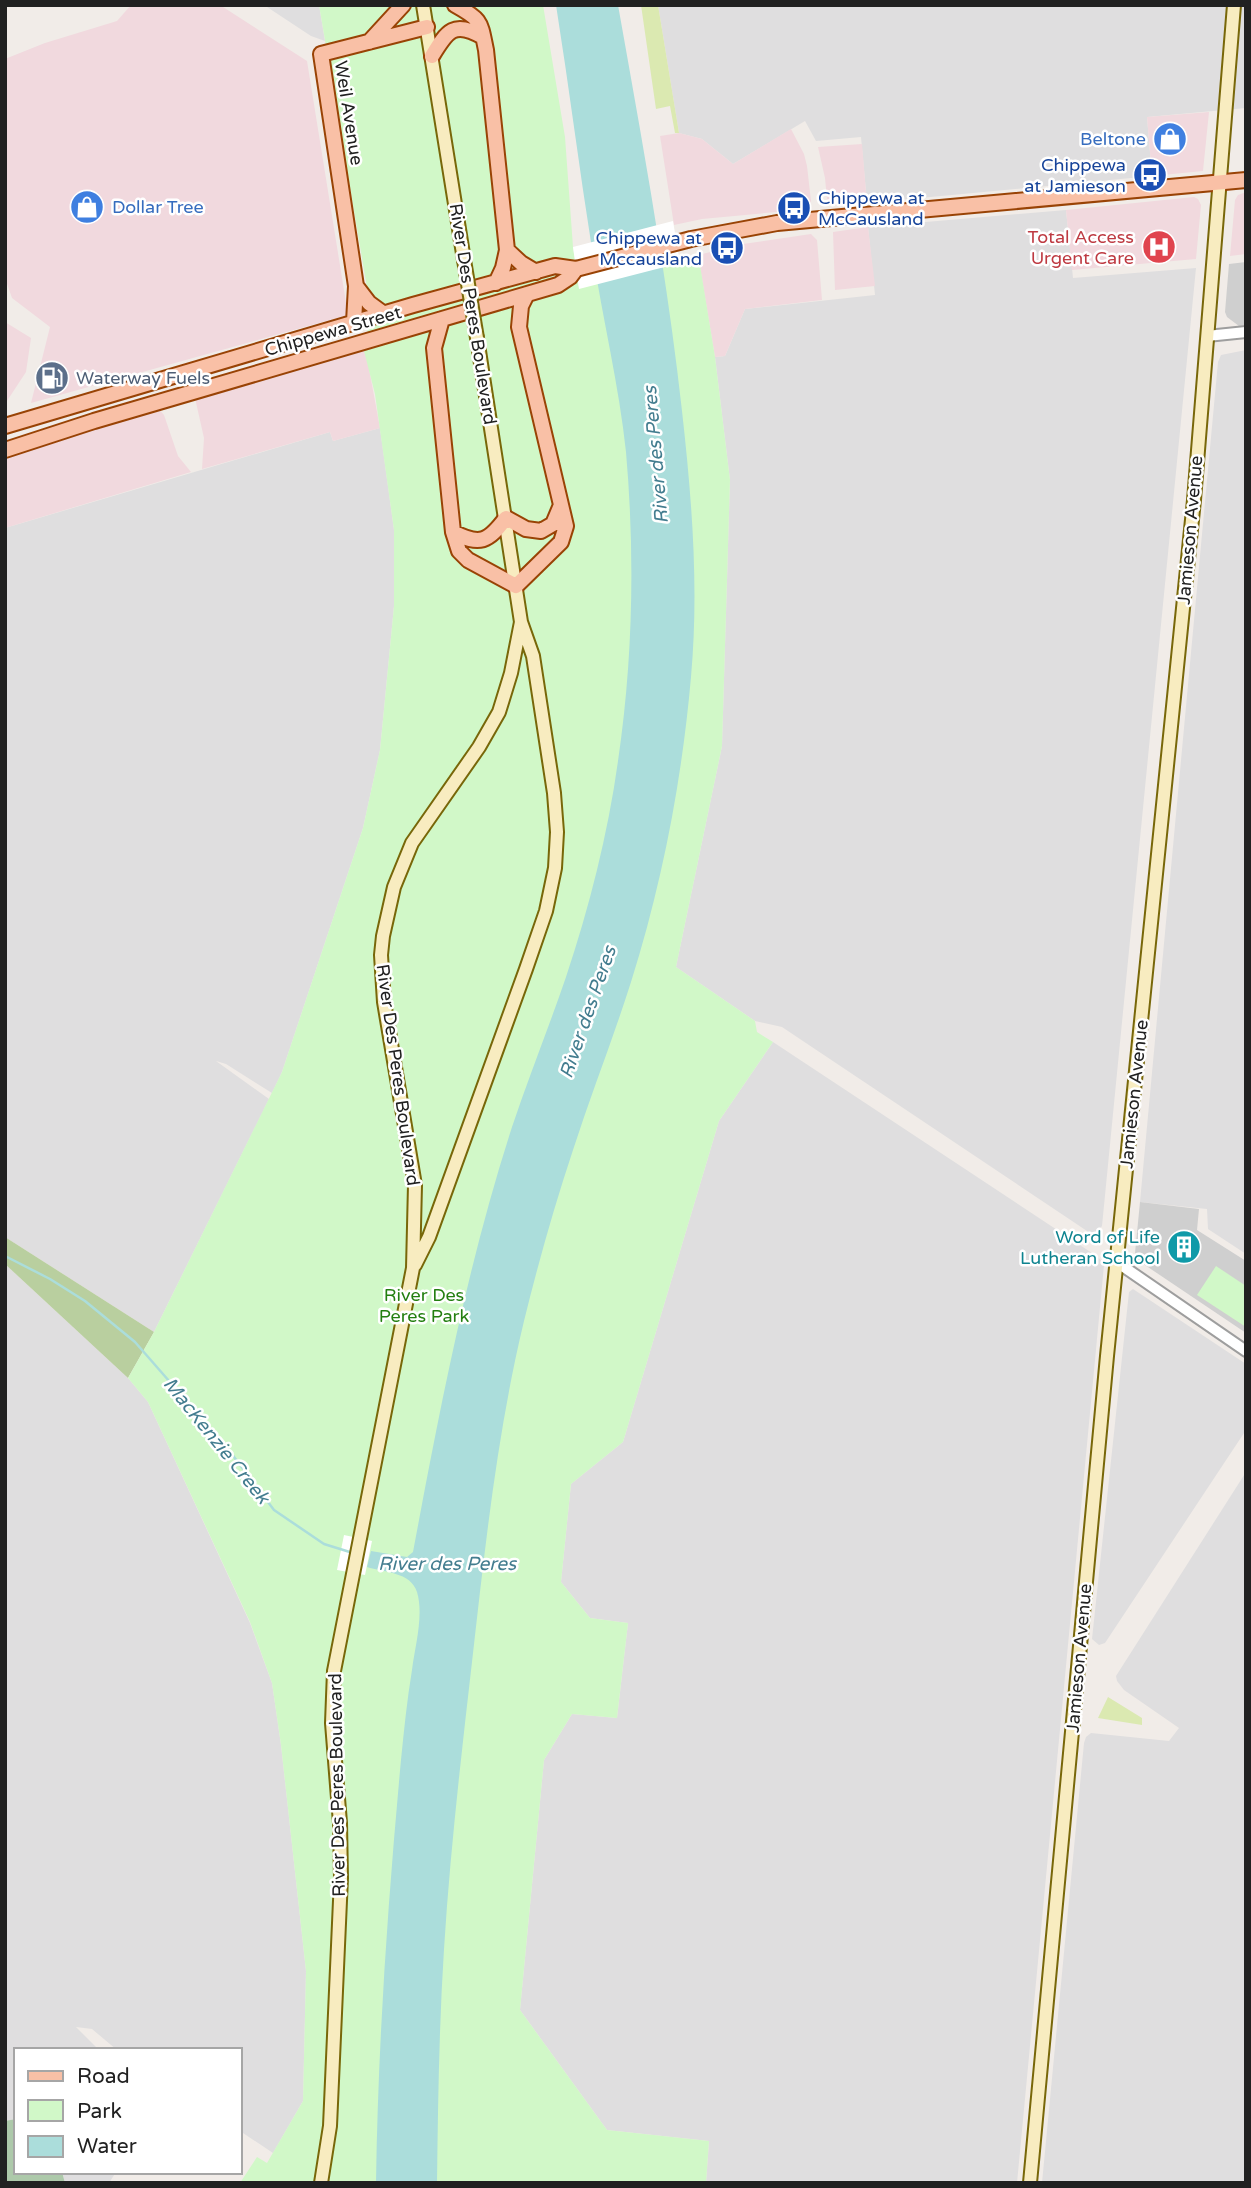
<svg xmlns="http://www.w3.org/2000/svg" width="1251" height="2188" font-family="'Varela Round',sans-serif">
  <style>
    .residential { fill: #dfdedf }
    .commercial { fill: #f1d9de }
    .religious { fill: #cfcfcf }
    .grass { fill: #dbe9b1 }
    .forest { fill: #b9cf9f }
    .cemetery { fill: #adc9aa }
    .park { fill: #d1f8c8 }
    .water { fill: #abdddb }
    .pier { fill: #fff }
    .lines { fill: none; stroke-linecap: round; stroke-linejoin: round }
    .stream { stroke: #abdddb; stroke-width: 2.5 }
    .tertiary-casing { stroke: #9e9e9e; stroke-width: 14 }
    .secondary-casing { stroke: #786709; stroke-width: 16 }
    .primary-casing { stroke: #994305; stroke-width: 18 }
    .tertiary { stroke: #fff; stroke-width: 10 }
    .secondary { stroke: #f8ecc0; stroke-width: 12 }
    .primary { stroke: #f9c0a6; stroke-width: 14 }
    .secondary-bridge-casing { stroke: #786709; stroke-width: 16; stroke-linecap: butt }
    .secondary-bridge { stroke: #f8ecc0; stroke-width: 12 }
    .labels { text-anchor: middle; stroke-width: 5; stroke-linejoin: round; paint-order: stroke }
    .street-label { font-size: 18px; fill: #212121; stroke: #fff }
    .shop-label { font-size: 18px; fill: #366cbe; stroke: #fff; text-anchor: end }
    .transit-label { font-size: 18px; fill: #164399; stroke: #fff; text-anchor: end }
    .health-label { font-size: 18px; fill: #be3a42; stroke: #fff; text-anchor: end }
    .service-label { font-size: 18px; fill: #4e5e75; stroke: #fff; text-anchor: start }
    .culture-label { font-size: 18px; fill: #0d838f; stroke: #fff; text-anchor: end }
    .park-label { font-size: 18px; fill: #237f10; stroke: #fff }
    .water-label { font-size: 19px; font-style: italic; fill: #437d8f; stroke: #fff }
  </style>
  <rect width="100%" height="100%" fill="#f1ece8"/>
  <path class="residential" d="M264 5H319L325 41 311 36Z
    M658 5H1246V108L1147 117 1152 176 867 203 861 137 816 141 805 121 733 164 702 139 679 133Z
    M1066 210 1073 278 1196 268 1102 1226 1095 1234 1090 1233 782 1027 755 1021 676 967 722 746 730 480 715 357 725 356 745 309 875 295 868 227Z
    M1246 350V1254L1208 1229 1207 1209 1140 1202 1218 362 1221 355Z
    M380 428 394 530V606L380 750 363 828 282 1072 272 1093 226 1064 216 1061 269 1099 154 1332 5 1237V528L330 432 333 441Z
    M773 1042 1098 1257 1104 1265 1017 2183H706L709 2141 607 2130 520 2010 544 1760 572 1714 617 1718 628 1623 590 1618 561 1582 571 1484 623 1442 719 1121Z
    M5 1264 128 1378 148 1402 250 1623 272 1683 281 1745 306 1971 303 2101 273 2153 240 2131V2050H117L92 2029 76 2027 99 2050H16V2119L5 2121Z
    M1133 1289 1246 1364V1430L1105 1643 1099 1645 1092 1639 1129 1292Z
    M1246 1472V2183H1042L1084 1743 1086 1737 1091 1733 1169 1741 1179 1728 1124 1690 1117 1681 1116 1676Z
    M62 2172H116L109 2183H65Z"/>
  <path class="commercial" d="M131 5H220L307 61 348 315 31 403 50 327 12 298 5 278V59L45 43 117 21Z
    M1209 112 1203 171 1152 176 1147 117Z
    M791 129 804 154 807 166 811 201 808 209 702 219 674 225 660 136 679 133 702 139 733 164Z
    M862 144 867 203 830 205 827 199 825 178 818 147Z
    M1246 192V254L1230 256 1235 200 1238 195Z
    M1194 197 1198 199 1201 205 1196 259 1072 270 1066 210Z
    M868 227 875 286 835 290 833 232Z
    M811 234 817 240 822 300 745 309 725 356 715 357 698 255 743 244Z
    M5 322 31 338 26 372 5 404Z
    M365 347 380 428 333 441 330 432 202 469 204 438 195 398Z
    M158 408 164 415 178 456 191 472 5 528V456Z"/>
  <path class="religious" d="M1246 262V325L1239 326 1227 317 1225 312 1229 264Z
    M1140 1202 1199 1209 1197 1230 1246 1261V1333L1136 1259 1135 1253Z"/>
  <path class="grass" d="M641 5H658L679 133H675L670 106 656 109Z
    M1108 1697 1142 1718V1725L1098 1718Z"/>
  <path class="forest" d="M5 1237 154 1332 128 1378 5 1264Z"/>
  <path class="cemetery" d="M16 2119V2172H62L65 2183H5V2121Z"/>
  <path class="park" d="M319 5H543L565 137 573 247 579 288 699 259 715 357 730 480 722 746 676 967 755 1021 757 1032 773 1042 719 1121 623 1442 571 1484 561 1582 590 1618 628 1623 617 1718 572 1714 544 1760 520 2010 607 2130 709 2141 706 2183H240L257 2157 267 2163 303 2101 306 1971 281 1745 272 1683 250 1622 148 1402 128 1378 154 1332 282 1072 363 828 380 750 394 606V530L375 394 364 351 371 311Z
    M1216 1266 1246 1286V1327L1197 1295Z"/>
  <path class="water" d="M556 5H618C642 140 667 275 682 411 692 500 699 588 691 677 682 780 662 884 631 982 613 1039 591 1094 573 1150 554 1207 538 1264 524 1321 497 1433 485 1548 472 1662 461 1757 450 1853 444 1949 439 2027 438 2105 437 2183H376C378 2042 388 1900 401 1760 404 1730 407 1700 412 1670 415 1646 424 1615 417 1592 411 1572 383 1572 367 1567L371 1551 407 1557 413 1552C440 1408 467 1266 512 1127 529 1076 549 1027 566 977 589 908 608 834 618 761 633 660 635 555 626 452 619 384 602 317 592 249 579 168 569 86 556 5Z"/>
  <path class="pier" d="M673 221 680 263 579 289 573 247Z
    M344 1535 372 1541 365 1575 337 1570Z"/>
  <g class="lines">
    <path class="stream" d="M5 1256 50 1279 85 1301 135 1342 225 1445 274 1510 324 1544 353 1553"/>
    <g class="tertiary-casing">
      <path id="tertiary" d="M1207 336 1246 332
        M1118 1263 1246 1351"/>
    </g>
    <g class="secondary-casing">
      <path id="secondary" d="M423 5 464 260
        M415 1265 429 1237 526 969 546 911 555 868 557 832 554 793 533 656 521 622 477 338
        M321 2183 330 2126 341 1878 340 1823 332 1723 334 1671 413 1268 415 1185 384 1002 381 955 383 936 394 887 412 843 479 747 499 712 511 673 521 622
        M1030 2183 1107 1356 1194 500 1234 5"/>
    </g>
    <g class="primary-casing">
      <path id="primary" d="M455 5C482 20 480 21 486 50L507 250 503 268 496 283
        M369 42 403 5
        M432 56C447 31 454 20 483 37
        M507 250 521 263 536 272
        M356 286 369 303 384 314
        M442 319 434 348 453 532 459 551 468 560 516 586 561 542 566 526 519 327 521 306 527 294
        M354 322 356 286 321 54 427 27
        M5 426 413 305 555 266 576 269 691 239 777 223 1246 180
        M5 450 94 421 558 285 570 277 576 269
        M453 532C480 546 488 542 506 518L526 529 541 531 553 524 561 505"/>
    </g>
    <use href="#tertiary" class="tertiary"/>
    <use href="#secondary" class="secondary"/>
    <use href="#primary" class="primary"/>
    <g class="secondary-bridge-casing">
      <path id="secondary-bridge" d="M464 260 477 338"/>
    </g>
    <use href="#secondary-bridge" class="secondary-bridge"/>
  </g>
  <defs>
    <g id="shop-disc" transform="scale(1.75)"><circle r="9.5" fill="#3f7fe0" stroke="#fff"/><path d="M-5-2.5h2.3a2.7 3.5 0 0 1 5.4 0H5L5.5 6h-11ZM-1.5-2.5h3a1.5 2.3 0 0 0-3 0Z" fill="#fff"/></g>
    <g id="bus-disc" transform="scale(1.75)"><circle r="9.5" fill="#1a4fb4" stroke="#fff"/><path d="M-5-6H5V4H4V6H2V4H-2V6H-4V4H-5ZM-3.5-4V0h7V-4ZM-3.5 1.2v1.5H-2V1.2ZM2 1.2v1.5H3.5V1.2Z" fill="#fff"/></g>
    <g id="hospital-disc" transform="scale(1.75)"><circle r="9.5" fill="#e0444e" stroke="#fff"/><path d="M-5-5h3v3.5h4V-5h3V5h-3V1.5h-4V5h-3Z" fill="#fff"/></g>
    <g id="fuel-disc" transform="scale(1.75)"><circle r="9.5" fill="#5c6f8a" stroke="#fff"/><path d="M-5.5-6h7V0h2V4h1.3V-2.5L3-4.5l.8-.8L6-3V5H2.5V1h-1V6h-7ZM-4.2-4.7v3.2H.2V-4.7Z" fill="#fff"/></g>
    <g id="building-disc" transform="scale(1.75)"><circle r="9.5" fill="#0f9aa8" stroke="#fff"/><path d="M-4-6H4V6H1V3H-1V6H-4ZM-2.5-4.3h1.7v1.8h-1.7ZM.8-4.3h1.7v1.8H.8ZM-2.5-1h1.7V.8h-1.7ZM.8-1h1.7V.8H.8Z" fill="#fff"/></g>
  </defs>
  <g fill-rule="evenodd">
    <use href="#shop-disc" x="1170" y="139"/>
    <use href="#bus-disc" x="1150" y="175"/>
    <use href="#shop-disc" x="87" y="207"/>
    <use href="#bus-disc" x="794" y="208"/>
    <use href="#hospital-disc" x="1159" y="247"/>
    <use href="#bus-disc" x="727" y="248"/>
    <use href="#fuel-disc" x="52" y="378"/>
    <use href="#building-disc" x="1184" y="1247"/>
  </g>
  <g class="labels">
    <g class="street-label">
      <text transform="translate(349 113) rotate(81)" y="6">Weil Avenue</text>
      <text transform="translate(473 314) rotate(81)" y="6">River Des Peres Boulevard</text>
      <text transform="translate(333 331) rotate(-16)" y="6">Chippewa Street</text>
      <text transform="translate(1190 530) rotate(-85)" y="6">Jamieson Avenue</text>
      <text transform="translate(398 1075) rotate(82)" y="6">River Des Peres Boulevard</text>
      <text transform="translate(1134 1094) rotate(-84)" y="6">Jamieson Avenue</text>
      <text transform="translate(1079 1658) rotate(-85)" y="6">Jamieson Avenue</text>
      <text transform="translate(337 1785) rotate(-91)" y="6">River Des Peres Boulevard</text>
    </g>
    <g class="shop-label">
      <text x="1146" y="145">Beltone</text>
      <text x="112" y="213" text-anchor="start">Dollar Tree</text>
    </g>
    <g class="transit-label">
      <text x="1126" y="171">Chippewa<tspan x="1126" dy="21">at Jamieson</tspan></text>
      <text x="818" y="204" text-anchor="start">Chippewa at<tspan x="818" dy="21">McCausland</tspan></text>
      <text x="702" y="244">Chippewa at<tspan x="702" dy="21">Mccausland</tspan></text>
    </g>
    <g class="health-label">
      <text x="1134" y="243">Total Access<tspan x="1134" dy="21">Urgent Care</tspan></text>
    </g>
    <g class="service-label">
      <text x="76" y="384">Waterway Fuels</text>
    </g>
    <g class="culture-label">
      <text x="1160" y="1243">Word of Life<tspan x="1160" dy="21">Lutheran School</tspan></text>
    </g>
    <g class="park-label">
      <text x="424" y="1301">River Des<tspan x="424" dy="21">Peres Park</tspan></text>
    </g>
    <g class="water-label">
      <text transform="translate(655 455) rotate(-95)" y="7">River des Peres</text>
      <text transform="translate(587 1012) rotate(-71)" y="7">River des Peres</text>
      <text transform="translate(217 1440) rotate(51)" y="7">MacKenzie Creek</text>
      <text x="447" y="1570">River des Peres</text>
    </g>
  </g>
  <rect width="1251" height="2188" fill="none" stroke="#212121" stroke-width="14"/>
  <rect x="14" y="2048" width="228" height="126" fill="#ffffff" stroke="#a6a6a6" stroke-width="2"/>
  <rect x="28" y="2071" width="35" height="10" fill="#f9c0a6" stroke="#a6a6a6" stroke-width="2"/>
  <text x="77" y="2083" font-size="21" fill="#212121">Road</text>
  <rect x="28" y="2100" width="35" height="21" fill="#d1f8c8" stroke="#a6a6a6" stroke-width="2"/>
  <text x="77" y="2118" font-size="21" fill="#212121">Park</text>
  <rect x="28" y="2136" width="35" height="21" fill="#abdddb" stroke="#a6a6a6" stroke-width="2"/>
  <text x="77" y="2153" font-size="21" fill="#212121">Water</text>
</svg>
